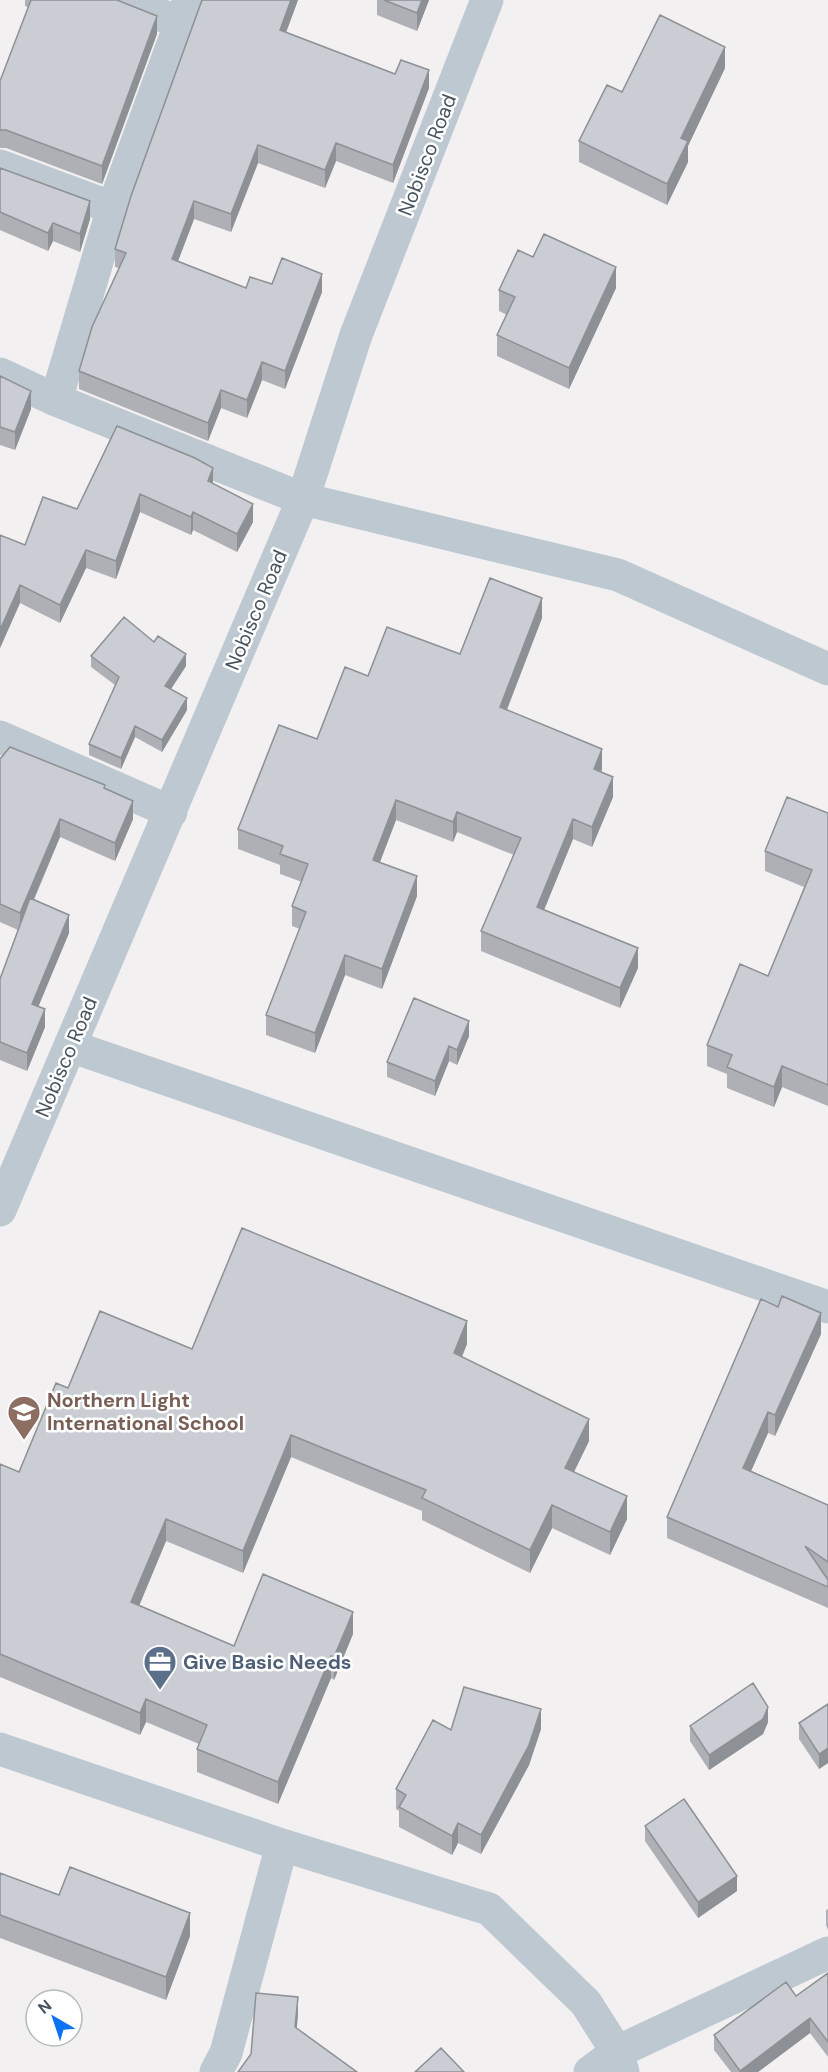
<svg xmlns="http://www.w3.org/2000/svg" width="828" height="2072" font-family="'DM Sans',sans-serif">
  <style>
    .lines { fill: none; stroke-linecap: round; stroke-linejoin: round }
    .street { stroke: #bdc8d1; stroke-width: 33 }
    .wall { fill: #aeb0b5 }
    .shaded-wall { fill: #8d9094 }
    .building { fill: #cacdd3; stroke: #8d9094; stroke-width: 1.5 }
    .labels { text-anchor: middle; stroke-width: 5; stroke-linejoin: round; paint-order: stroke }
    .street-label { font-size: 20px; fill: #475460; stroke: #fff }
    .education-label { font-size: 20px; font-weight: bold; fill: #785e54; stroke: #fff; text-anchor: start }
    .service-label { font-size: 20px; font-weight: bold; fill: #4e5e75; stroke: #fff; text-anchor: start }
  </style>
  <rect width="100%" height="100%" fill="#f3f0f1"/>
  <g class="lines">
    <path class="street" d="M117 0 180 22
      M0 166 113 208
      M0 374 56 400 303 499 618 575 828 669
      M56 400 113 208 189 0
      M0 737 171 812
      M70 1046 828 1307
      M0 1210 303 499 356 335 487 0
      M0 1749 282 1845 489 1909 586 2003 617 2052 623 2072
      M216 2072 226 2053 282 1845
      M590 2072 617 2052 828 1953"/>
  </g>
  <path class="wall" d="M25 0H117L157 34 102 184 6 148H0V81L28 7 25 6Z
    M202 0H298L286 33 429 88 393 183 336 161 325 188 258 163 231 232 194 219 178 261 246 288 272 284 322 292 285 389 262 380 247 418 221 408 208 441 79 389V371L119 268 115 267V249Z
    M377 0H429L417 31 377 15Z
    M725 68 688 146V162L667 205 579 162V141L622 92Z
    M0 168 90 219 80 252 53 241 48 251 0 230Z
    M533 257 616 288 569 389 497 356V335L507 315 499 311V290Z
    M0 376 31 409 15 450 0 445Z
    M117 426 213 484 253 522 237 552 193 530 191 535 140 512 116 579 86 568 60 623 20 603 0 648 25 545 77 509Z
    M542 618 507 710 602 769 601 772 613 797 592 847 573 839 544 910 638 968 620 1008 481 951V931L514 855 457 832 453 842 396 820 380 862 417 896 382 989 345 975 315 1053 266 1035V1015L300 929 292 926V906L302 882 280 874V865L238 849V829L317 739 368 676 460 654Z
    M154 642 186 666 171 689 187 710 162 752 135 737 121 769 89 755V744L115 685 91 667V656Z
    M0 759 105 789 133 819 115 861 60 837 34 900 69 933 38 1006 45 1027 27 1071 0 1060V979L18 930 0 922Z
    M828 813V1106L782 1087 774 1107 727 1088V1074L707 1066V1045L768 976 804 887 765 871V851Z
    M469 1036 457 1065 449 1061 435 1096 387 1077V1062Z
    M821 1334 775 1436 768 1433 751 1471 828 1505V1608L667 1538V1517Z
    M467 1344 462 1357 589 1441 574 1472 627 1519 610 1555 552 1528 530 1573 422 1520V1511L291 1457 243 1573 166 1541 139 1606 234 1646 353 1634 334 1680 331 1678 278 1804 197 1772V1749L199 1744 146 1722 140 1735 0 1677V1464L19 1472 68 1388 192 1349Z
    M828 1704V1763L819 1769 799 1739V1723Z
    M768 1722 763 1734 709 1770 690 1741V1726Z
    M541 1729 529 1765 481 1854 458 1843 452 1855 399 1827V1811L396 1809V1789L451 1730Z
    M645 1826 737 1891 698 1918 645 1841Z
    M0 1873 59 1895 190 1936 166 2000 0 1938Z
    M828 1909V1930L826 1925V1910Z
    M828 1973V2057L810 2033 758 2072H731L714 2050V2035L796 1996Z"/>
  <path class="shaded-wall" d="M291 0H298L280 48V30Z
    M422 0H429L417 31V13Z
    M157 16V34L102 184V166Z
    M725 47V68L688 146V162L667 205V184L681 138Z
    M429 70V88L393 183V165Z
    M336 143V161L325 188V170Z
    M258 145V163L231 232V214Z
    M90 201V219L80 252V234Z
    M194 201V219L172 277V259Z
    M53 223V241L48 251V233Z
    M616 267V288L569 389V368Z
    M322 274V292L285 389V371Z
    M262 362V380L247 418V400Z
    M221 390V408L208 441V423Z
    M31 391V409L15 450V432Z
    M213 468V486L208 481Z
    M140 494V512L116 579V561Z
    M253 504V522L237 552V534Z
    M193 512V530L191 535V517Z
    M86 550V568L60 623V605Z
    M20 585V603L0 648V630Z
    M542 598V618L500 727V707Z
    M186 654V666L165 698V686Z
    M187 698V710L162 752V740Z
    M135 726V737L121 769V758Z
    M602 749V769L594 789V769Z
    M613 777V797L592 847V827Z
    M396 800V820L373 880V860Z
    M133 801V819L115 861V843Z
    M457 812V832L453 842V822Z
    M60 819V837L20 931V913Z
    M573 819V839L537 927V907Z
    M417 876V896L382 989V969Z
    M69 915V933L32 1022V1004Z
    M638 948V968L620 1008V988Z
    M345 955V975L315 1053V1033Z
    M45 1009V1027L27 1071V1053Z
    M469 1021V1036L457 1065V1050Z
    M449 1046V1061L435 1096V1081Z
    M782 1066V1087L774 1107V1087Z
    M821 1313V1334L775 1436V1415Z
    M467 1321V1344L454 1375V1353Z
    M768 1412V1433L743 1489V1468Z
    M589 1419V1441L565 1490V1468Z
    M291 1435V1457L243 1573V1551Z
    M627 1496V1519L610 1555V1532Z
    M552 1505V1528L530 1573V1550Z
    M166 1519V1541L131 1625V1602Z
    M353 1612V1634L334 1680V1657Z
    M331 1656V1678L278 1804V1782Z
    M146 1699V1722L140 1735V1713Z
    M768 1707V1722L763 1734 709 1770V1755Z
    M541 1709V1729L529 1765 481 1854V1835Z
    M828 1748V1763L819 1769V1754Z
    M458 1823V1843L452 1855V1836Z
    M737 1876V1891L698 1918V1902Z
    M190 1913V1936L166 2000V1977Z
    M298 1997V2016L295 2046V2027Z
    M810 2018V2033L758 2072H740V2071Z"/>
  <path class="building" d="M31 0H117L157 16 102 166 6 130H0V81Z
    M202 0H291L280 30 395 74 401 60 429 70 393 165 336 143 325 170 258 145 231 214 194 201 172 259 246 288 250 277 272 284 282 258 322 274 285 371 262 362 247 400 221 390 208 423 79 371 92 327 126 253 115 249 131 196Z
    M384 0H422L417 13Z
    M660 15 725 47 681 138 688 141 667 184 579 141 607 85 622 92Z
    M0 168 90 201 80 234 53 223 48 233 0 212Z
    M544 234 616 267 569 368 497 335 515 297 499 290 518 250 533 257Z
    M0 376 31 391 15 432 0 427Z
    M117 426 195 458 213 468 208 481 253 504 237 534 193 512 191 517 140 494 116 561 86 550 60 605 20 585 0 630V535L25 545 43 497 77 509Z
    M490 578 542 598 500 707 602 749 594 769 613 777 592 827 573 819 537 907 638 948 620 988 481 931 521 838 457 812 453 822 396 800 373 860 417 876 382 969 345 955 315 1033 266 1015 306 912 292 906 308 864 280 854 283 846 238 829 279 725 317 739 345 667 368 676 387 627 460 654Z
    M124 617 154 642 158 636 186 654 165 686 187 698 162 740 135 726 121 758 89 744 119 677 91 656Z
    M10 747 105 785 104 788 133 801 115 843 60 819 20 913 0 904V759Z
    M787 797 828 813V1085L782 1066 774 1087 727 1067 732 1055 707 1045 740 964 768 976 812 870 765 851Z
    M30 898 69 915 32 1004 45 1009 27 1053 0 1042V979Z
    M414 998 469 1021 457 1050 449 1046 435 1081 387 1062Z
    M242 1228 467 1321 454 1353 589 1419 565 1468 627 1496 610 1532 552 1505 530 1550 422 1498 426 1490 291 1435 243 1551 166 1519 131 1602 234 1646 263 1574 353 1612 334 1657 331 1656 278 1782 197 1749 207 1725 146 1699 140 1713 0 1654V1464L19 1472 56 1383 68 1388 100 1311 192 1349Z
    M782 1296 821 1313 775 1415 768 1412 743 1468 828 1505V1562L805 1546 828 1580V1587L667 1517 761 1299 778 1307Z
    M753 1683 768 1707 763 1719 709 1755 690 1726Z
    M464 1687 541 1709 529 1745 481 1835 458 1823 452 1836 399 1807 406 1795 396 1789 433 1720 451 1730Z
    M828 1704V1748L819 1754 799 1723Z
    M684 1799 737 1876 698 1902 645 1826Z
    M70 1867 190 1913 166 1977 0 1915V1873L59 1895Z
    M828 1973V2042L810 2018 740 2071 714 2035 786 1982 796 1996Z
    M256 1993 298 1997 295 2027 357 2072H238L251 2054Z
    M441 2048 464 2072H415Z"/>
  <defs>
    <g id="school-pin" transform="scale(1.725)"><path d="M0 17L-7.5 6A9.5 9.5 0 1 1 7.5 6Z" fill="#8d6e63" stroke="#fff"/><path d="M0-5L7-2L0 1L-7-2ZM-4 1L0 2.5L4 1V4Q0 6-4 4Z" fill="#fff"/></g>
    <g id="office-pin" transform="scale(1.725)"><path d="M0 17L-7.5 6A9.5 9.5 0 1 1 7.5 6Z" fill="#5c6f8a" stroke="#fff"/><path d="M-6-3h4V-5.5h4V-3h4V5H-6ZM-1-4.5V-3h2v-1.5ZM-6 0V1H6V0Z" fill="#fff"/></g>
  </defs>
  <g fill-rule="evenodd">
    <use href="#school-pin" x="24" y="1412"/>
    <use href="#office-pin" x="160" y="1662"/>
  </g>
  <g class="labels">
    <g class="street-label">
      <text transform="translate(427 155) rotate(-69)" y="7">Nobisco Road</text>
      <text transform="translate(256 610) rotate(-67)" y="7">Nobisco Road</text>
      <text transform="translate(66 1057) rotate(-67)" y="7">Nobisco Road</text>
    </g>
    <g class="education-label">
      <text x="47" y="1407">Northern Light<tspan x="47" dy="23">International School</tspan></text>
    </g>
    <g class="service-label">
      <text x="183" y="1669">Give Basic Needs</text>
    </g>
  </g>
  <g transform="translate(54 2018) rotate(321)"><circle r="28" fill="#ffffff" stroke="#b5bbbf" stroke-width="1.5"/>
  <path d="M0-4.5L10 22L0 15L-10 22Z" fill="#0a73f3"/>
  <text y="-9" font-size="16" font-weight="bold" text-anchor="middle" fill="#475460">N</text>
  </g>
</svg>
